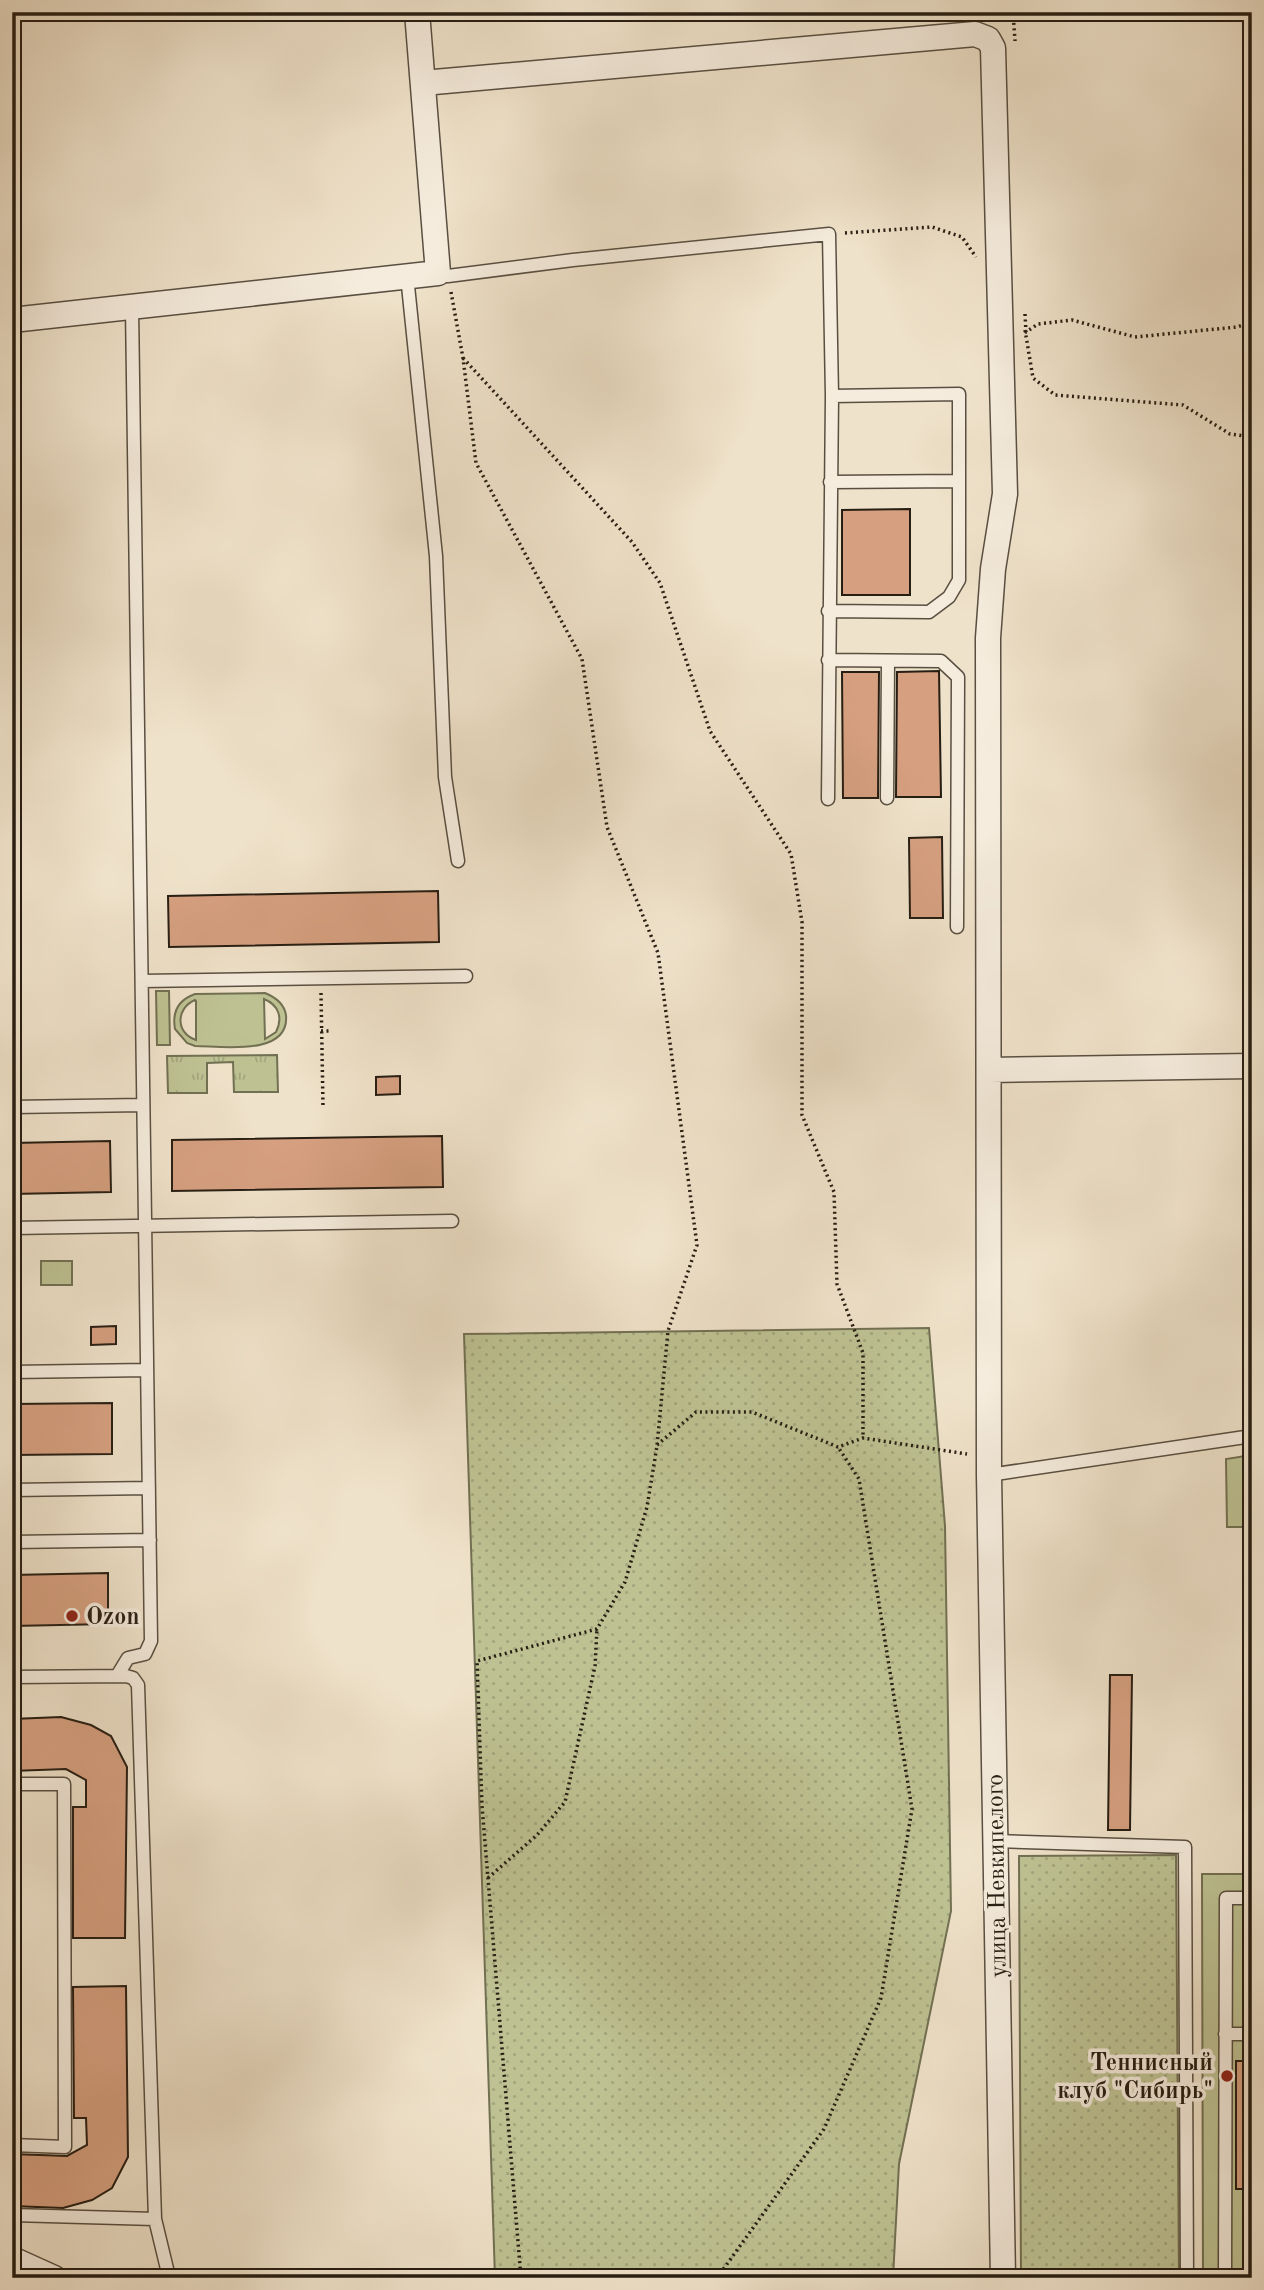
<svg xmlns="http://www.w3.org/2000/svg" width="1264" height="2290" font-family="'Old Standard TT',serif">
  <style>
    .grass { fill: url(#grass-dots); stroke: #727053; stroke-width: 2 }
    .park { fill: url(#park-tufts); stroke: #727053; stroke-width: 2 }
    .garden { fill: #bec293; stroke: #727053; stroke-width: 2; fill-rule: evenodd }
    .building { fill: #d6a080; stroke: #271e13; stroke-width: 2 }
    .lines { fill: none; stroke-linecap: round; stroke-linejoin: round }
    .service-casing { stroke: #594f41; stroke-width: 15 }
    .minor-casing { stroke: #594f41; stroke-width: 27 }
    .path { stroke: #271e13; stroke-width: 3.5; stroke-dasharray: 2 3.5; stroke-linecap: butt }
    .service { stroke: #f5ecdd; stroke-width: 12 }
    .minor { stroke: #f5ecdd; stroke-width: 24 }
    .poi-dot { fill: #8f2418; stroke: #f5ecdd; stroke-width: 2.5 }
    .labels { text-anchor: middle; stroke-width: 7; stroke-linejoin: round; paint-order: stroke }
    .poi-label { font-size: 24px; font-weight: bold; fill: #271e13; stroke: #f5ecdd; text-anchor: start }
    .street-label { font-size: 24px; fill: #271e13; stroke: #f5ecdd }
  </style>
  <defs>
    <pattern id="grass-dots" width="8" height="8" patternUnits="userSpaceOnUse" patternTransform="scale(1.75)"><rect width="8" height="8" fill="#bec293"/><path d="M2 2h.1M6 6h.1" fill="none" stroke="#a3a67e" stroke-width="1.8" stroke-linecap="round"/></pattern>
    <pattern id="park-tufts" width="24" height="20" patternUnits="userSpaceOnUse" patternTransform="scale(1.75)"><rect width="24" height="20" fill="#bec293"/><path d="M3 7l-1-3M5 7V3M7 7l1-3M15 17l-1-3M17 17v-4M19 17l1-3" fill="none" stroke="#a3a67e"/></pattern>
  </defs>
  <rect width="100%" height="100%" fill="#efe2ca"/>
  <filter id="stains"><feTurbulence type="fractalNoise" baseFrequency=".00286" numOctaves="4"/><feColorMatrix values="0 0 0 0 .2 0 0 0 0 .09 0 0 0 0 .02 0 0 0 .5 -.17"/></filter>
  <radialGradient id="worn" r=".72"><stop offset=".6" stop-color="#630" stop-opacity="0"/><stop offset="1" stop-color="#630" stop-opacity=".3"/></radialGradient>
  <path class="grass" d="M929 1328 945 1526 951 1911 899 2164 893 2278H495L464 1334Z
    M1176 1855 1179 2278H1021L1019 1856Z"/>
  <path class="park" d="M277 1055 278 1092H234L233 1062 207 1063V1093H168L167 1056Z"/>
  <path class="garden" d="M156 991H169L170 1045H157Z
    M265 993C275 997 284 1003 286 1015 290 1057 221 1046 195 1046L187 1043 175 1029C172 1012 178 1000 195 994ZM264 999C279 1005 283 1018 276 1032L265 1039ZM195 1000 196 1001V1040C175 1033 176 1008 195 1000Z
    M41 1261H72V1285H41Z
    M1252 1455V1527H1227L1226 1459Z
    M1202 1874H1252V2278H1203Z"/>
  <path class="building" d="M910 509V595H842V510Z
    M939 671 941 797H896L897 672Z
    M842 672H879L878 798H843Z
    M942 837 943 918H910L909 838Z
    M438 891 439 942 169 947 168 896Z
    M400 1076V1094L376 1095V1077Z
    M442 1136 443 1187 172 1191V1140Z
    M110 1141 111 1192 12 1194V1143Z
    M116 1326V1344L91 1345V1327Z
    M112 1403V1454L12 1455V1404Z
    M108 1573V1624L12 1626V1575Z
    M1110 1675H1132L1130 1830H1108Z
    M61 1717 91 1725 111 1736 127 1767 125 1938H73V1807H86V1780L66 1769 12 1771V1719Z
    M126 1986 128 2157 112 2188 92 2200 63 2208 12 2206V2154L67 2156 87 2145 86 2118H74L73 1987Z
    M1236 2061H1252V2189H1236Z"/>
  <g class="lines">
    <g class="service-casing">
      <path id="service" d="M438 273 448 276 573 260 829 234 832 396 959 394V580L949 597 929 612 828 611
        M407 276 436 556 445 777 458 861
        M830 482 959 481
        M828 660 941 661 958 677 957 927
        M887 798 888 661
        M828 799 832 396
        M142 981 466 976
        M12 1107 143 1105
        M12 1228 452 1221
        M12 1372 147 1370
        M989 1475 1252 1436
        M12 1490 149 1488
        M12 1542 150 1540
        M117 1676 128 1658 145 1654 151 1641 132 308
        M12 1677 126 1676 133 1678 138 1685 155 2219 168 2273 167 2278
        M12 1784H64L65 2147 12 2145
        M996 1841 1185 1847 1187 2278
        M1225 2034H1252
        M12 2215 155 2219
        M1225 2278 1226 1898H1252"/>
    </g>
    <g class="minor-casing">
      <path id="minor" d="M423 83 975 34 988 39 993 48 1005 494 993 569 988 638 989 1475 1003 2278
        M12 320 438 273 417 12
        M990 1070 1252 1066
        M12 2259 54 2278"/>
    </g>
    <path class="path" d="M1013 12 1015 41
      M845 233 932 227 962 237 976 257
      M451 292 463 358 476 463 582 659 607 827 658 953 697 1245 668 1331 657 1446 647 1507 625 1582 597 1629 477 1661 482 1806 521 2278
      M1025 314 1026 332 1038 324 1072 320 1135 337 1237 327 1252 322
      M1025 330 1033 378 1055 395 1183 405 1230 434 1252 437
      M463 358 632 542 660 583 710 731 791 854 802 922V1115L834 1192 837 1284 863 1353V1438
      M321 993 323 1106
      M321 1031H332
      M657 1445 696 1412H752L838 1447 863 1438 967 1454
      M488 1878 537 1835 565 1802 595 1666 597 1629
      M717 2278 824 2129 881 1998 912 1809 859 1479 838 1447"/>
    <use href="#service" class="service"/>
    <use href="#minor" class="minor"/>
  </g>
  <g class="poi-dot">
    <circle cx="72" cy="1616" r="7"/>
    <circle cx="1227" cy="2076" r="7"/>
  </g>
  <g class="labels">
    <g class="poi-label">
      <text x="86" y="1624">Ozon</text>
      <text x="1213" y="2070" text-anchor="end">Теннисный<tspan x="1213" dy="28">клуб "Сибирь"</tspan></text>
    </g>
    <g class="street-label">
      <text transform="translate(996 1876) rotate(-91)" y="8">улица Невкипелого</text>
    </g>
  </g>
  <rect width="1264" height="2290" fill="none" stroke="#efe2ca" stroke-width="42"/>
  <rect x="14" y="14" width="1236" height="2262" fill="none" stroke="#271e13" stroke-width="3.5"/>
  <rect x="21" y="21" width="1222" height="2248" fill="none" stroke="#271e13" stroke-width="2"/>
  <rect width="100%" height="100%" filter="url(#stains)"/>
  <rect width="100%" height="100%" fill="url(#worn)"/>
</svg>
